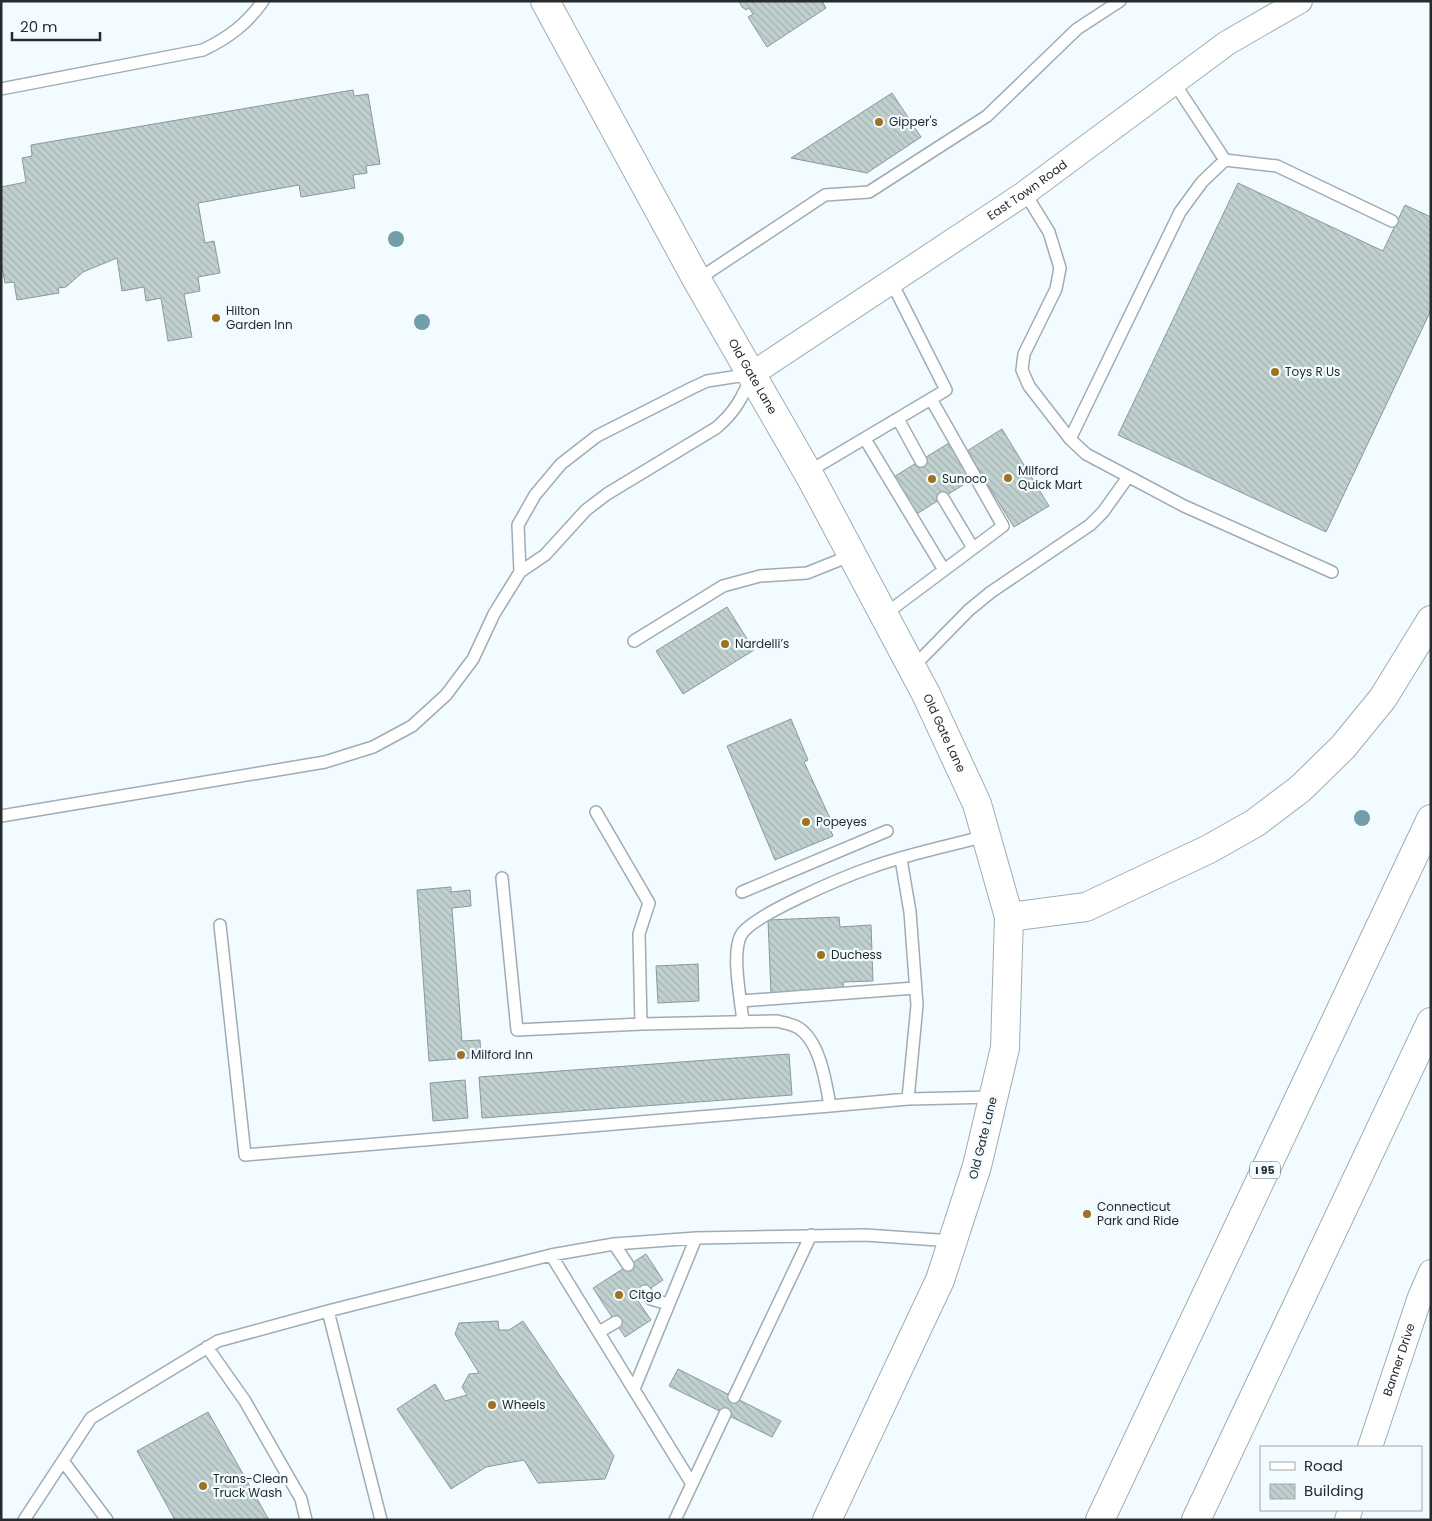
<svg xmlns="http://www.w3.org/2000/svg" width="1432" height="1521" font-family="Poppins,sans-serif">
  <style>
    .building { fill: url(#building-back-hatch); stroke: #899999 }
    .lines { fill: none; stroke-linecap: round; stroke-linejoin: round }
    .lane-casing { stroke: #9fadb3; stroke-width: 14 }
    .street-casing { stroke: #9fadb3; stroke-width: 26 }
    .secondary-casing { stroke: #9fadb3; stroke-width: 30 }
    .highway-casing { stroke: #9fadb3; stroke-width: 30 }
    .lane { stroke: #fff; stroke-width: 11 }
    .street { stroke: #fff; stroke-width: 24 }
    .secondary { stroke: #fff; stroke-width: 28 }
    .highway { stroke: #fff; stroke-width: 28 }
    .tree { fill: #729eaa }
    .poi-dot { fill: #9e7222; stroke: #f2fbff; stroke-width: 2 }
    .labels { text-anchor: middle; stroke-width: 4.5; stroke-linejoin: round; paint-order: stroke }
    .shield { fill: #f2fbff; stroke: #63696d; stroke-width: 1 }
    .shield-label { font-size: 11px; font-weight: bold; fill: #262b2e }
    .poi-label { font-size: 12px; fill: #262b2e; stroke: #f2fbff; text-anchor: start }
    .street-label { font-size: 12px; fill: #262b2e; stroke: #f2fbff }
  </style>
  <defs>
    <pattern id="building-back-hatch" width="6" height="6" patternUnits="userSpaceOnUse" patternTransform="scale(1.25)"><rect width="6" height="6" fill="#bfd0cf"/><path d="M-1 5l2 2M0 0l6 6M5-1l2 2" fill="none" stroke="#a4b3b2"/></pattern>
  </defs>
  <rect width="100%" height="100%" fill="#f2fbff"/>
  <path class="building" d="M825 1 823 3 826 8 767 47 748 17 753 14 749 8 746 10 742 7 739 1Z
    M353 90 354 96 368 94 380 164 366 166 367 173 353 175 355 188 301 197 299 185 198 203 205 243 214 241 220 273 198 277 200 291 184 294 192 337 168 341 161 298 146 301 144 287 122 291 117 258 83 272 66 287 58 288 59 293 17 300 14 282 5 283 1 262V187L26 182 22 158 32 156 31 145Z
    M892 93 921 137 867 173 791 158Z
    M1238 183 1383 251 1405 205 1431 217V310L1326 532 1118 435Z
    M1002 429 1049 506 1014 527 967 451Z
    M949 443 971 480 915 515 892 478Z
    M727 607 754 650 683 694 656 651Z
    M791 719 808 760 804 762 834 827 830 829 833 836 775 860 727 746Z
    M451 887V892L470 890 471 906 452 908 462 1041 480 1040 481 1057 429 1061 417 890Z
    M839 917 840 927 871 925 873 981 843 982 844 991 771 994 768 920Z
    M698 964 699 1001 658 1003 656 966Z
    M789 1054 792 1095 482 1118 479 1077Z
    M465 1080 468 1118 433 1121 430 1083Z
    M646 1254 663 1280 636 1298 651 1320 625 1337 593 1288Z
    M498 1321 499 1330H509L523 1321 614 1456 605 1479 538 1483 524 1460 486 1467 451 1489 397 1409 435 1384 445 1401 467 1395 462 1387 469 1374 479 1373 455 1334 459 1323Z
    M678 1369 781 1421 772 1437 669 1386Z
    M208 1412 269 1520H175L137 1451Z"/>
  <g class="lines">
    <g class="lane-casing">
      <path id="lane" d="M1173 81 1225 160 1277 166 1392 221
        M1 89 203 50C228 38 247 24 263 1
        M1025 193 1049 232 1060 268 1056 289 1024 354 1022 370 1029 386 1070 439 1086 454 1184 506 1332 572
        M697 280 825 195 869 192 987 116 1077 29 1120 1
        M898 419 921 461
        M865 439 944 570
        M1070 439 1180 212 1202 182 1225 160
        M808 472 946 390 891 281
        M943 498 973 548
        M884 615 1003 526 931 399
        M634 641 723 586 760 576 807 573 852 555
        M912 668 969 610 991 592 1090 525 1103 512 1128 477
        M596 812 649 903 639 934 641 1024
        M1 816 325 762 373 747 412 726 446 695 473 659 494 614 520 572 545 555 586 510 607 494 716 428C735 412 743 397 752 374L707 381 692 388 597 436 561 464 535 495 518 525 520 572
        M901 859 910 912 917 1005 908 1099
        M502 878 517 1030 641 1024 777 1021C784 1023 791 1024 797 1027 820 1040 826 1083 830 1106L908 1099 994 1097
        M742 892 887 831
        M220 925 245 1155 830 1106
        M741 1001 915 988
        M743 1022C741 1000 731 954 741 935 752 915 846 876 872 867 908 854 948 846 986 836
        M614 1244 628 1265
        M551 1255 692 1484
        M645 1291 651 1299 668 1304
        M328 1311 381 1520
        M599 1332 616 1322
        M207 1347 245 1401 301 1499 306 1520
        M634 1389 696 1238
        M734 1397 811 1235
        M63 1461 107 1520
        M24 1520 91 1418 218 1341 328 1311 551 1255 614 1244 696 1238 865 1235 953 1241
        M675 1520 725 1414"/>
    </g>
    <g class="street-casing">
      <g id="street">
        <path id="s1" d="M752 374 1025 193 1227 43 1300 1"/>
        <path id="s2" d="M1370 1447 1420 1297 1431 1272"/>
        <path d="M1347 1520 1350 1510"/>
      </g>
    </g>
    <g class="secondary-casing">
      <g id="secondary">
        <path id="s3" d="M545 1 697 280 811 478 926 694 977 804 1009 917 1005 1048 977 1166 940 1280 827 1520"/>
      </g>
    </g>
    <g class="highway-casing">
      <path id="highway" d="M1009 917 1086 907 1209 849 1255 823 1300 789 1343 747 1383 698 1431 620
        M1100 1520 1431 819
        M1196 1520 1431 1022"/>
    </g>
    <use href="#lane" class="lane"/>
    <use href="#street" class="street"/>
    <use href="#secondary" class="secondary"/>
    <use href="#highway" class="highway"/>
  </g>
  <g class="tree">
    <circle cx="396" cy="239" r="8"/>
    <circle cx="422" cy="322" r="8"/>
    <circle cx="1362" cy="818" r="8"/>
  </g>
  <g class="poi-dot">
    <circle cx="879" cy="122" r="5"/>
    <circle cx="216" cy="318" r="5"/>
    <circle cx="1275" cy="372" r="5"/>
    <circle cx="1008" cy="478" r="5"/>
    <circle cx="932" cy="479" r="5"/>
    <circle cx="725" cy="644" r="5"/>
    <circle cx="806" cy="822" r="5"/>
    <circle cx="821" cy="955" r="5"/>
    <circle cx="461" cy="1055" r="5"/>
    <circle cx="1087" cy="1214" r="5"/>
    <circle cx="619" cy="1295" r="5"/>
    <circle cx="492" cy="1405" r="5"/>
    <circle cx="203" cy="1486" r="5"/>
  </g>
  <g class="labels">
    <rect class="shield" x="1250" y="1161.5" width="30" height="17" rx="4"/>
    <g class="shield-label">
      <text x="1265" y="1174">I 95</text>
    </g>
    <g class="poi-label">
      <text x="889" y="126">Gipper's</text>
      <text x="226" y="315">Hilton<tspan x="226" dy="14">Garden Inn</tspan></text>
      <text x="1285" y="376">Toys R Us</text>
      <text x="1018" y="475">Milford<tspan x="1018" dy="14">Quick Mart</tspan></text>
      <text x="942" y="483">Sunoco</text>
      <text x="735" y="648">Nardelli’s</text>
      <text x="816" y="826">Popeyes</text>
      <text x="831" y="959">Duchess</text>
      <text x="471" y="1059">Milford Inn</text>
      <text x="1097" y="1211">Connecticut<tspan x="1097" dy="14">Park and Ride</tspan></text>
      <text x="629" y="1299">Citgo</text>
      <text x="502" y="1409">Wheels</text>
      <text x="213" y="1483">Trans-Clean<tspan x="213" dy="14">Truck Wash</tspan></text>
    </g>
    <g class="street-label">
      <text dy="4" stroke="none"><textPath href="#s1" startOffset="331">East Town Road</textPath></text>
      <text dy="4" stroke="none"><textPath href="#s3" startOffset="429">Old Gate Lane</textPath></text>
      <text dy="4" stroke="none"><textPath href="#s3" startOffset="834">Old Gate Lane</textPath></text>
      <text transform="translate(983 1138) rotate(-76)" y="4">Old Gate Lane</text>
      <text dy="4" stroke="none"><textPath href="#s2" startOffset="92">Banner Drive</textPath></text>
    </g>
  </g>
  <rect width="1432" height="1521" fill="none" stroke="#262b2e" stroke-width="5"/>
  <rect x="1260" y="1446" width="162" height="65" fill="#f2fbff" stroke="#a0a8ab"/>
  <rect x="1270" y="1462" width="25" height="8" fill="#ffffff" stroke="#a0a8ab"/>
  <text x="1304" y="1471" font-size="15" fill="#262b2e">Road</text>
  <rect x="1270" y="1484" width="25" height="15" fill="url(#building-back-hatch)" stroke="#a0a8ab"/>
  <text x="1304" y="1496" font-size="15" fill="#262b2e">Building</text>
  <path d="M12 32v8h88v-8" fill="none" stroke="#262b2e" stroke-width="2.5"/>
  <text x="20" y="32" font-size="15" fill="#262b2e" stroke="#f2fbff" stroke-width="4" paint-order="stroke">20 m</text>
</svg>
